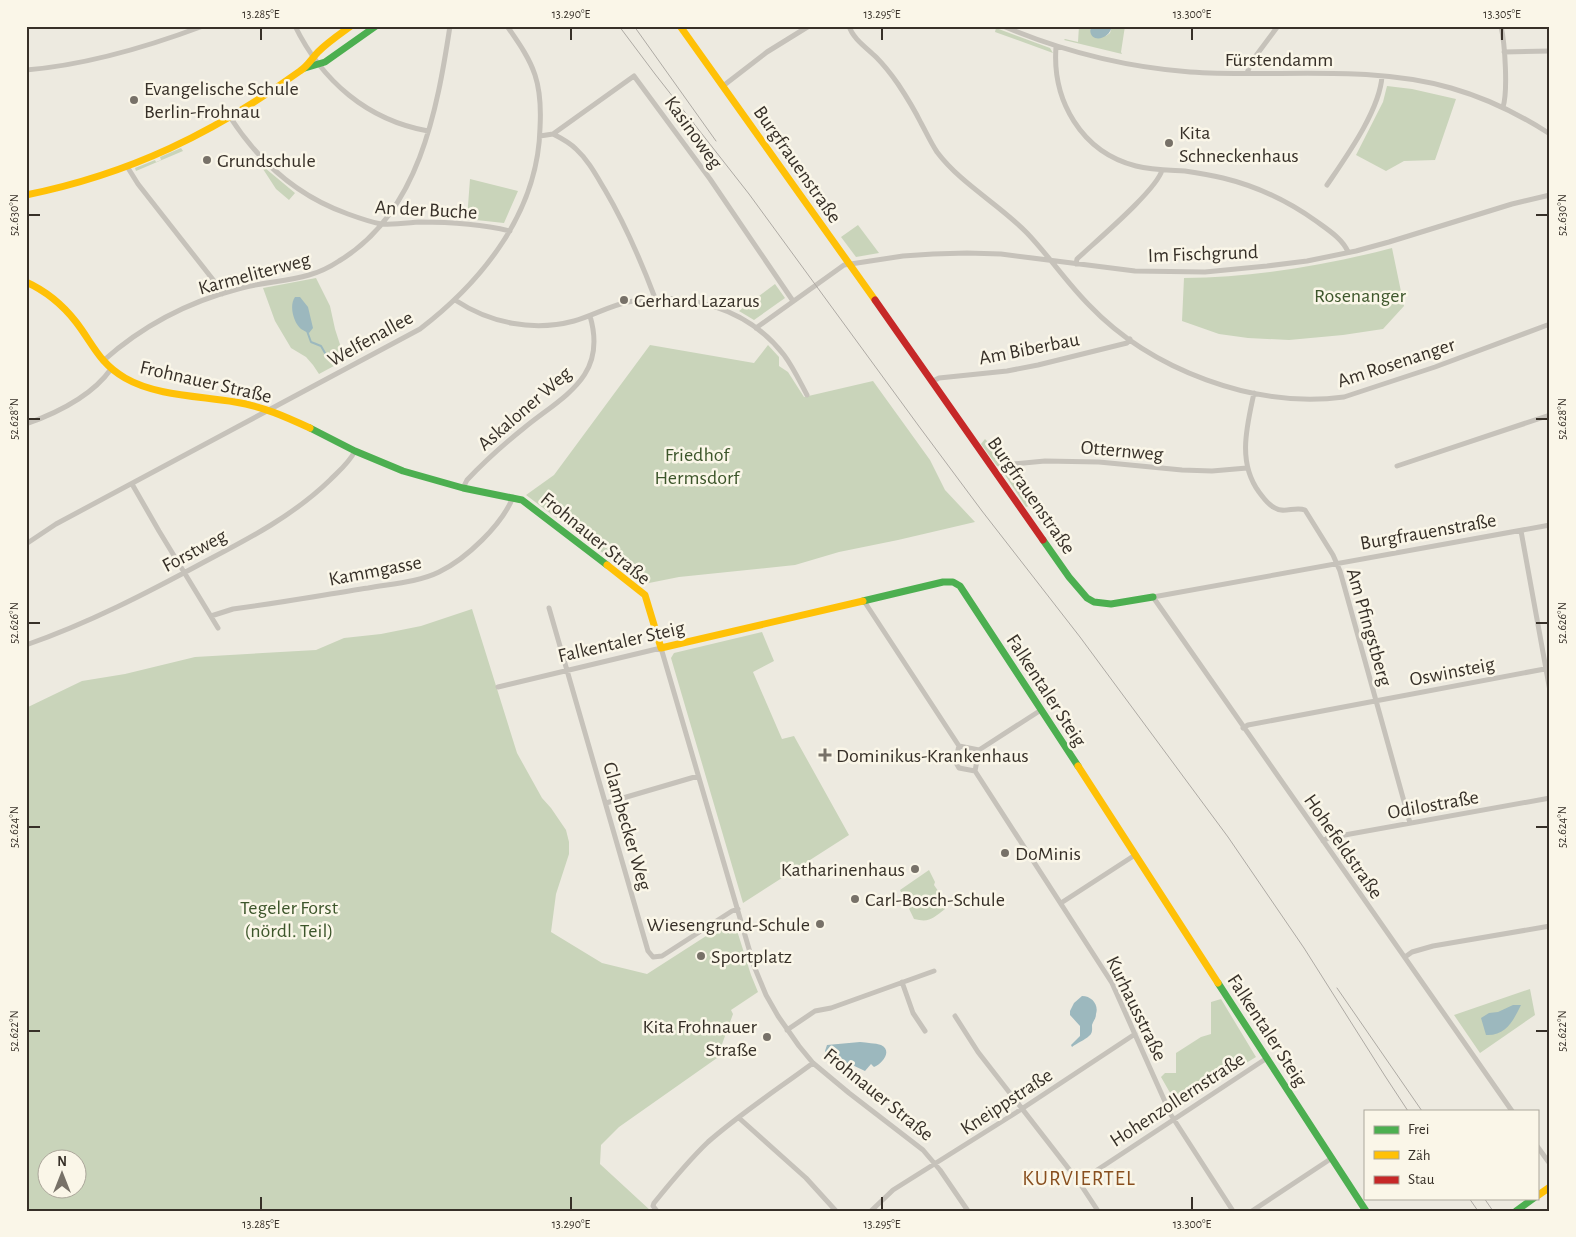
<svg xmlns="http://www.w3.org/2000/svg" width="1576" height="1237" font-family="'Alegreya Sans',sans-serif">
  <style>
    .green { fill: #c9d4ba; fill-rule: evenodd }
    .water { fill: #9cb8be }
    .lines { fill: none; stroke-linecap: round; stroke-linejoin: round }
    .stream { stroke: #9cb8be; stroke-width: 2 }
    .street { stroke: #c6c2ba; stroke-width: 5 }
    .fast { stroke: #4caf50; stroke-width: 7 }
    .slow { stroke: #ffc107; stroke-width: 7 }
    .jam { stroke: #c62828; stroke-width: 7 }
    .tram { stroke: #aeaaa4; stroke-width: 1 }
    .ticks { fill: none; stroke: #373028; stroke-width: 2 }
    .poi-dot { fill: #777168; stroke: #faf6e8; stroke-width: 2 }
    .labels { text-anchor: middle; stroke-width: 5; stroke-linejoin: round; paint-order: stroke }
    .street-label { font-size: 20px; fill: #373028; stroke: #faf6e8 }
    .poi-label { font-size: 20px; fill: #373028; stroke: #faf6e8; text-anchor: start }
    .park-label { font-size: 20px; fill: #3d562b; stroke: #faf6e8 }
    .neighbourhood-label { font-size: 21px; letter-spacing: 1px; fill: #884f1f; stroke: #faf6e8 }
    .neatline { fill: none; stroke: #373028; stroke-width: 2 }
    .ticks-label { font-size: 12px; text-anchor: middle; fill: #373028 }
  </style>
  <rect width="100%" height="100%" fill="#edeae0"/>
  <path class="green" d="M1079 26H1091L1090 30 1106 36 1110 33 1112 26H1125L1121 52 1122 54 1064 40 1065 39 1078 42Z
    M996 28 1050 48 1053 53 995 32Z
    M1387 86 1412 89 1456 99 1435 160 1404 161 1386 171 1356 155 1383 102Z
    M181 148 183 151 136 171 135 168 155 160 156 162 161 160 160 157Z
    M265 168 295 193 289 200 276 189 263 169Z
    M470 179 518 191 504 223 467 219Z
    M858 225 879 253 856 257 841 237Z
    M1392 248 1404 306 1383 329 1343 335 1289 340 1248 338 1219 334 1182 321 1184 278C1255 277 1323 266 1392 248Z
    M316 278 330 306 335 329 345 360 319 374 313 365 306 357 291 348 275 321 263 288Z
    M775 284 785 298 754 320 739 311Z
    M650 345 754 363 768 345 779 357V366L788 372 804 397 873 381 930 460 945 490 975 522 898 540 839 552 795 565 679 577 644 584 526 495 554 475Z
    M985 439 1008 463 1001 467 997 466 981 444Z
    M1012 468 1029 506 1026 507 1005 475 1006 472Z
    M472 609 517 753 542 798 551 808 566 830 569 842V854L556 894 551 932 602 963 647 974 731 920 734 921 751 975 758 992 731 1010 733 1014 717 1058 619 1127 601 1145 600 1164 651 1211H26V708L82 681 125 674 195 657 316 650 344 638 381 634 421 626ZM48 1160H78V1190H48Z
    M762 632 774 661 753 672 782 739 794 736 849 835 743 903 671 658 674 653Z
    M929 870 935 882 934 885 945 901V909C933 918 930 923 914 919L900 890Z
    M1530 989 1535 1015 1480 1053 1454 1015Z
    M1221 999 1256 1057 1177 1105 1161 1077 1165 1073H1176V1053L1201 1037 1211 1034V1002Z"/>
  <path class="water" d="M1091 26H1112C1109 42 1086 43 1091 26Z
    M295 297H300L308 307 313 328 309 333C307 332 304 331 301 329 293 322 289 305 295 297Z
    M1082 996C1092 996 1099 1005 1096 1014 1096 1019 1093 1021 1092 1025 1092 1029 1093 1033 1089 1036 1085 1040 1077 1043 1072 1047L1071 1045 1080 1036V1026L1070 1015V1011L1074 1003Z
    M1513 1005H1521C1513 1021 1506 1036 1486 1035L1481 1018 1489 1013 1498 1012Z
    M860 1042C867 1043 875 1043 881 1045 893 1051 882 1064 874 1067L871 1064 865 1071 848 1063 838 1064 828 1057 825 1051 827 1045Z"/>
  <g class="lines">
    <path class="stream" d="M307 331 311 342 321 346 325 353"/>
    <path class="street" d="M295 26C322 81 367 120 428 131
      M849 26C853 39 867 48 876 57 884 65 891 74 898 84 906 96 914 109 921 123 926 132 931 143 937 152 961 184 999 204 1027 233 1049 256 1067 283 1089 305 1151 370 1255 409 1344 397L1435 367 1550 324
      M1003 26C1062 51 1125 67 1190 72 1276 78 1366 64 1451 88 1486 98 1519 114 1550 134
      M1501 26C1505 44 1508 91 1503 107
      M1056 47C1052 100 1081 152 1136 166 1152 170 1169 170 1185 171 1198 173 1210 175 1223 178 1256 186 1288 201 1316 221 1327 229 1343 239 1348 252
      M1504 52 1550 51
      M26 70C87 65 147 47 203 26
      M1247 73 1252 61 1278 26
      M723 86 767 52 809 26
      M230 117C259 162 297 196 348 214 359 218 370 222 381 224 394 225 407 223 419 222 450 222 481 224 510 231
      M553 134C561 138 569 142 576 149 588 160 596 175 605 190 625 224 641 261 655 298
      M540 136 553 134 634 76 710 179 793 301
      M128 168 138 184 218 286 222 294
      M1327 185C1346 157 1380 110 1382 76
      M1076 264 1077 259C1095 242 1157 190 1162 170
      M455 300C490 323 533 332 574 321 592 316 609 306 628 302 685 290 748 308 784 355 793 367 800 382 807 395
      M756 328 844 265 903 256 933 254 967 253 1001 254 1135 271 1205 272 1267 266 1307 261 1356 251 1389 242 1512 204 1550 195
      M103 361C141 327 188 302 238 289 262 282 286 282 309 275 320 272 330 267 339 261 419 213 437 111 450 26
      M933 381 939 378 1007 371 1038 365 1127 343 1130 339
      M1254 393C1247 426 1237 462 1259 492 1263 497 1268 505 1275 508 1284 514 1295 506 1305 510L1333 555 1340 571 1410 823
      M26 424C57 413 92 396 111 369
      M1397 466 1550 415
      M998 475 1013 464 1045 461 1099 462 1182 470 1212 471 1247 468
      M132 484 159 531 218 628
      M463 488 467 480C485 461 504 444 524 428 563 396 608 377 590 316
      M1521 531 1550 691
      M26 544 56 524 420 329C484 280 538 211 540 128 541 110 541 93 535 75 529 57 518 42 507 26
      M864 601 959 746 979 750
      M549 608 648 951 653 957 662 956 732 911 738 909
      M211 616 233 609C278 603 323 595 368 588 390 584 419 582 439 572 466 559 502 525 513 497
      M26 645C89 623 147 593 206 561 250 538 294 515 330 480 339 471 349 463 355 451
      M498 687 661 648 754 966 766 995 778 1016 799 1046 813 1063 849 1093 923 1150 940 1170 968 1211
      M1243 728 1248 725 1550 668
      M959 746 955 761 959 768 975 771
      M979 750 975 771 1112 983 1171 1115 1233 1211
      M979 750 1041 710
      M606 803 698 776
      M1323 841 1328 838 1550 798
      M1061 903 1135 855
      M1405 957 1412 952 1433 946 1550 926
      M902 982 913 1013 925 1031
      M955 1016 978 1052 1079 1182 1098 1211
      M787 1030 815 1011 831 1008 934 971
      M1512 1111 1153 597 1550 525
      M739 1118 806 1178 836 1211
      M1537 1146 1550 1164
      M1079 1182 1267 1058
      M657 1211 653 1206 654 1203C671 1182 688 1161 708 1142 741 1113 778 1089 813 1063
      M871 1211 893 1190 1017 1112 1135 1034
      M1252 1211 1332 1158"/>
    <path class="fast" d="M305 68 325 62 376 26
      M310 428 355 451 403 471 463 488 522 500 607 565
      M1043 540 1069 577 1087 598 1094 602 1111 604 1153 597
      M863 601 943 582H953L960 586 1078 766
      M1218 983 1366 1211
      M1516 1211 1534 1198"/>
    <path class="slow" d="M680 26 875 300
      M26 195C130 174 214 133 300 71 308 66 312 58 318 52 328 42 340 34 351 26
      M26 282C46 291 62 304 76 322 93 344 99 363 125 378 156 396 200 396 235 402 262 406 286 417 310 428
      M607 565 645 595 661 648 863 601
      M1078 766 1218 983
      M1537 1196 1550 1187"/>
    <path class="jam" d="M875 300 1043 540"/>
    <path class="tram" d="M619 26 655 74 749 194 918 425 982 511 1080 637 1228 837 1304 948 1385 1076 1408 1111
      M634 26 716 141
      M1337 988 1422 1111
      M1469 1198 1478 1211
      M1484 1198 1493 1211"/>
  </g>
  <path class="ticks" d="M261 28V40M571 28V40M882 28V40M1192 28V40M1502 28V40M28 215H40M1536 215H1548M28 419H40M1536 419H1548M28 623H40M1536 623H1548M28 827H40M1536 827H1548M28 1031H40M1536 1031H1548M261 1197V1210M571 1197V1210M882 1197V1210M1192 1197V1210"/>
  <g class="poi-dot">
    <circle cx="134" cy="100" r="5"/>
    <circle cx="1169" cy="143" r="5"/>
    <circle cx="207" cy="160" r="5"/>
    <circle cx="624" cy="300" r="5"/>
    <path d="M822.5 747.5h5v5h5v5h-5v5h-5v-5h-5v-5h5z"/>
    <circle cx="1005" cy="853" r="5"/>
    <circle cx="915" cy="869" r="5"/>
    <circle cx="855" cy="899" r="5"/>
    <circle cx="820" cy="924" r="5"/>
    <circle cx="701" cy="956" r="5"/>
    <circle cx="767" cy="1037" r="5"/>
  </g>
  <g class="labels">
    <g class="street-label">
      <text x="1279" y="66">Fürstendamm</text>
      <text transform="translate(694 132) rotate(54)" y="7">Kasinoweg</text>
      <text transform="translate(798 164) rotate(55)" y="7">Burgfrauenstraße</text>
      <text transform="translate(426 209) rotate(3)" y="7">An der Buche</text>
      <text transform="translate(1203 253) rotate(-2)" y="7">Im Fischgrund</text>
      <text transform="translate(254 273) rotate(-15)" y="7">Karmeliterweg</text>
      <text transform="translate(370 338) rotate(-29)" y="7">Welfenallee</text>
      <text transform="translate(1029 348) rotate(-11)" y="7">Am Biberbau</text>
      <text transform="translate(1396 362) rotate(-18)" y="7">Am Rosenanger</text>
      <text transform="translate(206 381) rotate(13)" y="7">Frohnauer Straße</text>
      <text transform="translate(524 408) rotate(-41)" y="7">Askaloner Weg</text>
      <text transform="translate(1122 450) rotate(5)" y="7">Otternweg</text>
      <text transform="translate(1032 495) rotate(55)" y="7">Burgfrauenstraße</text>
      <text transform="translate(1428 531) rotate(-10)" y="7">Burgfrauenstraße</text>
      <text transform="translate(596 538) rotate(39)" y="7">Frohnauer Straße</text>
      <text transform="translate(194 550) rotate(-28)" y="7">Forstweg</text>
      <text transform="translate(375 570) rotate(-11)" y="7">Kammgasse</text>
      <text transform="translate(1370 627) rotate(74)" y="7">Am Pfingstberg</text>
      <text transform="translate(621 641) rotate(-13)" y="7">Falkentaler Steig</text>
      <text transform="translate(1452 671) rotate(-11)" y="7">Oswinsteig</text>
      <text transform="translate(1047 690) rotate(57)" y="7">Falkentaler Steig</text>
      <text transform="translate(1433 804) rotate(-10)" y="7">Odilostraße</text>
      <text transform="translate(628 826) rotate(74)" y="7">Glambecker Weg</text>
      <text transform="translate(1344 846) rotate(55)" y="7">Hohefeldstraße</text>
      <text transform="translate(1137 1008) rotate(64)" y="7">Kurhausstraße</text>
      <text transform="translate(1268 1030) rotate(57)" y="7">Falkentaler Steig</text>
      <text transform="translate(879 1094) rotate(39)" y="7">Frohnauer Straße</text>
      <text transform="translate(1177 1099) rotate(-33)" y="7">Hohenzollernstraße</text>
      <text transform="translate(1006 1101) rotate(-33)" y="7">Kneippstraße</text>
    </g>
    <g class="poi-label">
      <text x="144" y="95">Evangelische Schule<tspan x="144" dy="23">Berlin-Frohnau</tspan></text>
      <text x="1179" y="139">Kita<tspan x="1179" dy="23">Schneckenhaus</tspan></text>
      <text x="217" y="167">Grundschule</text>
      <text x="634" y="307">Gerhard Lazarus</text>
      <text x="836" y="762">Dominikus-Krankenhaus</text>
      <text x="1015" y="860">DoMinis</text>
      <text x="905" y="876" text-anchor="end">Katharinenhaus</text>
      <text x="865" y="906">Carl-Bosch-Schule</text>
      <text x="810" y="931" text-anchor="end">Wiesengrund-Schule</text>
      <text x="711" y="963">Sportplatz</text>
      <text x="757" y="1033" text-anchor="end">Kita Frohnauer<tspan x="757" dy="23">Straße</tspan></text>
    </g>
    <g class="park-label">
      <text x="1360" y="302">Rosenanger</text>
      <text x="697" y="461">Friedhof<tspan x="697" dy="23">Hermsdorf</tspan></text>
      <text x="289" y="914">Tegeler Forst<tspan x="289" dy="23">(nördl. Teil)</tspan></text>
    </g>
    <g class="neighbourhood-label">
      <text x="1079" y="1185">KURVIERTEL</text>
    </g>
  </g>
  <rect width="1576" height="1237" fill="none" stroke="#faf6e8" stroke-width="55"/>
  <rect x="1364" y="1110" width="175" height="90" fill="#faf6e8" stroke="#aca79b"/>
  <rect x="1374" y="1126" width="25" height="8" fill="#4caf50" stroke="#aca79b"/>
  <text x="1408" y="1134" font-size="15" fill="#373028">Frei</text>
  <rect x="1374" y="1151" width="25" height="8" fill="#ffc107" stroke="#aca79b"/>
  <text x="1408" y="1160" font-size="15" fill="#373028">Zäh</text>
  <rect x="1374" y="1176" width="25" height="8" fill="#c62828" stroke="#aca79b"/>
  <text x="1408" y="1184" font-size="15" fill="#373028">Stau</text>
  <g transform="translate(62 1174)"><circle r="24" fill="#faf6e8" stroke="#aca79b"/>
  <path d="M0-4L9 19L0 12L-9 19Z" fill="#777168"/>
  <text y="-8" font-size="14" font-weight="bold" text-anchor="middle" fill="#373028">N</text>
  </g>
  <rect x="28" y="28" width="1520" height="1182" class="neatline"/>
  <g class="ticks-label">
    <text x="261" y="18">13.285°E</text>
    <text x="571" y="18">13.290°E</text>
    <text x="882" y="18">13.295°E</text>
    <text x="1192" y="18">13.300°E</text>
    <text x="1502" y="18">13.305°E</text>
    <text transform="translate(14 215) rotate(-90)" y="4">52.630°N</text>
    <text transform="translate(1562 215) rotate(-90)" y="4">52.630°N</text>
    <text transform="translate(14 419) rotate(-90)" y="4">52.628°N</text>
    <text transform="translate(1562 419) rotate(-90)" y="4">52.628°N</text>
    <text transform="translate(14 623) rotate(-90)" y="4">52.626°N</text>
    <text transform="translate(1562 623) rotate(-90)" y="4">52.626°N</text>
    <text transform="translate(14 827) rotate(-90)" y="4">52.624°N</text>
    <text transform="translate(1562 827) rotate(-90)" y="4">52.624°N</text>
    <text transform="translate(14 1031) rotate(-90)" y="4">52.622°N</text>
    <text transform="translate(1562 1031) rotate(-90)" y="4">52.622°N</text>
    <text x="261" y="1228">13.285°E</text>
    <text x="571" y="1228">13.290°E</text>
    <text x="882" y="1228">13.295°E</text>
    <text x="1192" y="1228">13.300°E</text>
  </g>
</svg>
